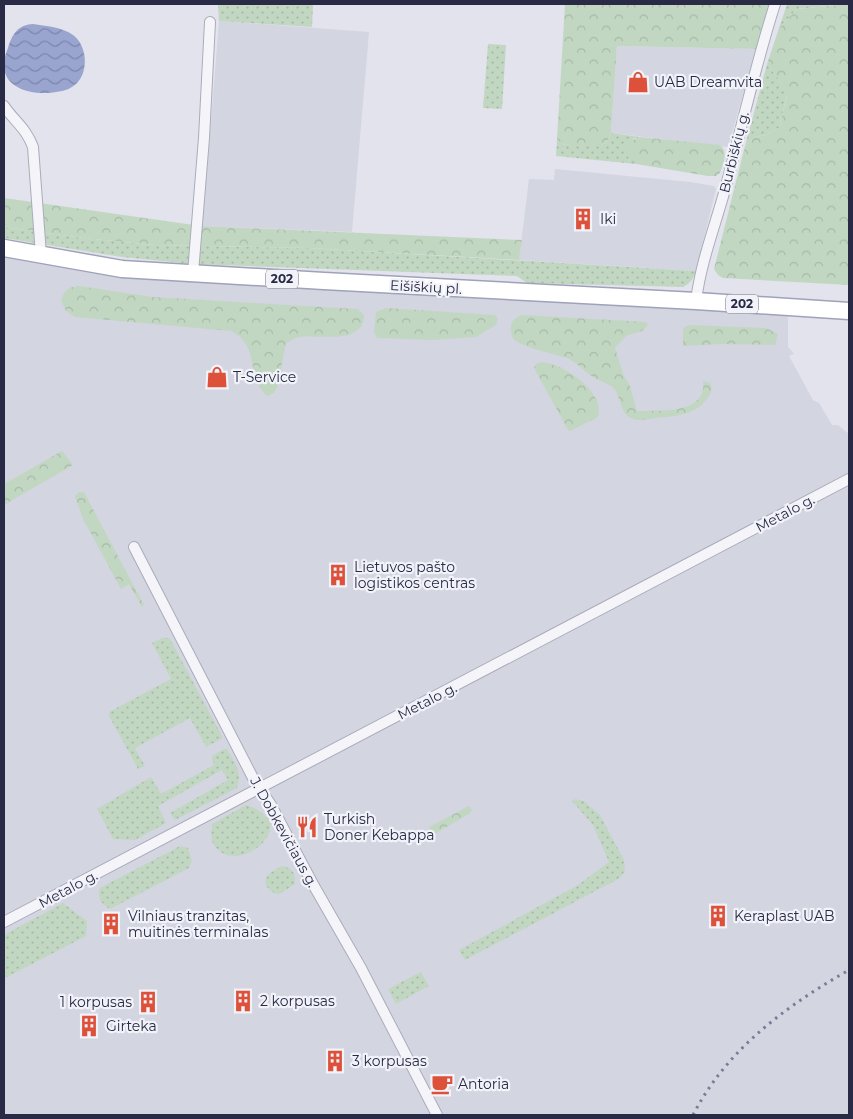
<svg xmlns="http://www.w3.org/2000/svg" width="853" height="1119" font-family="Montserrat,sans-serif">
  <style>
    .built { fill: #d3d5e1 }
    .grass { fill: url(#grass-dots) }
    .forest { fill: url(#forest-crowns) }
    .water { fill: url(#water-waves) }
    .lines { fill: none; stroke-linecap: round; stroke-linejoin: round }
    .minor-casing { stroke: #aaacba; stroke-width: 12 }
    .primary-casing { stroke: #9fa2b9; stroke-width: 19 }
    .minor { stroke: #f5f5f9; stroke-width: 10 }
    .primary { stroke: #fff; stroke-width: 16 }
    .rail { stroke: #797c97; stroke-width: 3; stroke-dasharray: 2.5 5; stroke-linecap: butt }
    .labels { text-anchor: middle; stroke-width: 4.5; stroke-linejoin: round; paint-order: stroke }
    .shield { fill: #f2f3f9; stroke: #65667c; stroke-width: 1 }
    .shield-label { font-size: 12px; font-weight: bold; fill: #282a46 }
    .poi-label { font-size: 14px; fill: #282a46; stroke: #f2f3f9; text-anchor: start }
    .street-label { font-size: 14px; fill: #282a46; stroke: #f2f3f9 }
  </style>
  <defs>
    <pattern id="grass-dots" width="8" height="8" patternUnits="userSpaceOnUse" patternTransform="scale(1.25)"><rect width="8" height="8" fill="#c2d7c2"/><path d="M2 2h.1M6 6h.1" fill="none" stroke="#a7b9a8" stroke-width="1.8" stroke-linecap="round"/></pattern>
    <pattern id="forest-crowns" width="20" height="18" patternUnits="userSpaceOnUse" patternTransform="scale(1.25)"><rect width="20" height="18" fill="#c2d7c2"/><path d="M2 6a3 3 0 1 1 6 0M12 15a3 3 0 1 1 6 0" fill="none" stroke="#a7b9a8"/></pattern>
    <pattern id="water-waves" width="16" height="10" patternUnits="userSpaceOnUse" patternTransform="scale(1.25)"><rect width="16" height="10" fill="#99a4cf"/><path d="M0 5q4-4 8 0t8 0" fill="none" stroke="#7d86aa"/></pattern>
  </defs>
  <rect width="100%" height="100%" fill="#e2e3ec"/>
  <path class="built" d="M219 21 369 32 352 232 201 226 207 171Z
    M617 46 756 49 728 147 611 133Z
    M555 169 690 182 714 186 716 189 696 271 519 260 529 179 554 180Z
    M4 256 102 274 155 280 744 312 788 316V347L794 354 789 356 813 400 819 403 832 425H838L849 434V1115H4Z"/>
  <path class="grass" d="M218 4H313L312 27 219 21Z
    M787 4H845L797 9 779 28Z
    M488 44 506 45 502 109 483 108Z
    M767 64 778 78 787 95 779 128 766 135 754 137 745 146Z
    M611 133 640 137 633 139 629 159 636 164 556 156 557 139 562 144 569 145H601L607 142Z
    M4 227 83 238 155 245 309 248 696 271C693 279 691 283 683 287L527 283 517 276 192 264 122 257 4 238Z
    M164 637 170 639 223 738 206 747 190 718 135 748 145 766 138 769 109 716V712L171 679 152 643Z
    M224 749H227C234 761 243 773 237 788L175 820 170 813 228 780 222 770 158 806 166 823 135 840 113 839 97 809 151 777 161 794 214 765 212 759V756Z
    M575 799 584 801 600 815 624 860 625 871 620 878 465 960 459 950 578 885 609 862 593 825 572 801Z
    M246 805C258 808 262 813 270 821 270 825 271 830 269 833 261 854 225 867 213 843 210 838 212 830 212 824Z
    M180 846 188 848 192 860 189 868 110 909C101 904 97 898 100 888Z
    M282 866C293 868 297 875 294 885L279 894 274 893C256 881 270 872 282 866Z
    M63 903 87 921 86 936 5 978 4 975V935Z
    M421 972 429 986 396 1004 388 989Z"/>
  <path class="forest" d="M565 4H770L756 49 617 46 611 133 607 142 601 145H569L562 144 557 139Z
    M849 4V285L723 278 718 275 714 269 745 146 754 137 766 135 779 128 787 96 778 78 767 64 779 28 797 9Z
    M640 137 720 145C729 151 723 164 720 173L716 176H708L636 164 629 159 625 151C628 143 631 140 640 137Z
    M4 198 201 226 522 240 519 260 309 248 155 245 83 238 4 227Z
    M79 286 153 297 358 309 364 315C363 348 317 332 296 338 293 339 289 342 286 343L277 388 274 393 267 396C245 376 261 346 231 331L75 317 66 311 61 301C64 290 68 287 79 286Z
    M386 308 495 315 498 319 496 325 476 337 432 340 377 338 374 332 376 312Z
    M523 315 646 322 648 325 642 331 626 336 615 348 624 376 630 386 637 411C660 410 707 415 703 381L710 383 712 389C704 414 678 416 656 418 650 419 642 420 637 420 617 417 623 394 611 386 605 382 599 381 593 377 585 372 578 364 569 359 557 354 518 347 513 338 511 335 511 331 511 327 511 320 516 317 523 315Z
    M689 325 766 328 778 334 775 345 721 344 683 346V328Z
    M540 362C562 362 606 392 598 417L570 431 568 430 534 368 536 364Z
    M62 451 73 465 4 505V484Z
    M79 492H84L144 605 142 607 129 584 121 589 83 519 75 496Z
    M469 806 472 810 469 814 433 835 429 827Z"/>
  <path class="water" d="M33 24C46 26 62 27 73 35 87 45 89 71 77 83 71 89 64 91 56 92 36 96 2 90 4 63 4 58 6 53 8 48 12 35 17 25 33 24Z"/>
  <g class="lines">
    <g class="minor-casing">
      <path id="minor" d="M4 106C15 122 26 128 33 147L41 255
        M193 273 204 138 210 22
        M696 301C701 260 717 221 727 182 743 122 756 63 775 4
        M134 547 253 778 271 805 314 886 361 968 437 1115
        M4 922 849 479"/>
    </g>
    <g class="primary-casing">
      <path id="primary" d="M4 248 122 269 324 281 696 301 849 311"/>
    </g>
    <use href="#minor" class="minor"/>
    <use href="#primary" class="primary"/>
    <path class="rail" d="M693 1115C727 1049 786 1006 849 970"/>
  </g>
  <defs>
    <g id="shop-bare" transform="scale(1.725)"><path d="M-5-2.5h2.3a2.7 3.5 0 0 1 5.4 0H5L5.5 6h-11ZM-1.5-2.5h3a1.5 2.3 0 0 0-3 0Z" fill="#dd503a" stroke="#f2f3f9" stroke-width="2.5" paint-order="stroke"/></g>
    <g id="building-bare" transform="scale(1.725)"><path d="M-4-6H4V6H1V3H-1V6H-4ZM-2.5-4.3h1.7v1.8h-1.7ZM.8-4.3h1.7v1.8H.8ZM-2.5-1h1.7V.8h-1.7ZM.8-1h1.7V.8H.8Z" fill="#dd503a" stroke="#f2f3f9" stroke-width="2.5" paint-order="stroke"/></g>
    <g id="restaurant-bare" transform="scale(1.725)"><path d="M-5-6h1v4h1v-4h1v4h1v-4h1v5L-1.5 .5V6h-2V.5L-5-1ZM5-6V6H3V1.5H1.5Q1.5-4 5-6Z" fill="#dd503a" stroke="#f2f3f9" stroke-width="2.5" paint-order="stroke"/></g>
    <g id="cafe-bare" transform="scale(1.725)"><path d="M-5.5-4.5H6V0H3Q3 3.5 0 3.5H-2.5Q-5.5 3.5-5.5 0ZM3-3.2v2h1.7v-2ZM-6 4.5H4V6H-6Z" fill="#dd503a" stroke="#f2f3f9" stroke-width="2.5" paint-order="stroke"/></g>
  </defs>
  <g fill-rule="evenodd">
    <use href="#shop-bare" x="638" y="82"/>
    <use href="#building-bare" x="583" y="219"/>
    <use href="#shop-bare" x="217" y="377"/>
    <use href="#building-bare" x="338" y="575"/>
    <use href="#restaurant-bare" x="307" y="827"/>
    <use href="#building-bare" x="718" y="916"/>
    <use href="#building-bare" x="111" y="924"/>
    <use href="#building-bare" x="243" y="1001"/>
    <use href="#building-bare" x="148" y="1002"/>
    <use href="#building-bare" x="89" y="1026"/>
    <use href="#building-bare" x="335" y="1061"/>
    <use href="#cafe-bare" x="442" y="1084"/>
  </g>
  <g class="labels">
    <g class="shield">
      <rect x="266" y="269.5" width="32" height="19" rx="4"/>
      <rect x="726" y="294.5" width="32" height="19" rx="4"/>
    </g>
    <g class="shield-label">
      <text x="282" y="283">202</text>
      <text x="742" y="308">202</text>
    </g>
    <g class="poi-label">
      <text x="654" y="87">UAB Dreamvita</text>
      <text x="600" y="224">Iki</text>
      <text x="233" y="382">T-Service</text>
      <text x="354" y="572">Lietuvos pašto<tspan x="354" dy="16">logistikos centras</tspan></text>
      <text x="324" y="824">Turkish<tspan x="324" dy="16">Doner Kebappa</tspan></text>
      <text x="128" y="921">Vilniaus tranzitas,<tspan x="128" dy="16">muitinės terminalas</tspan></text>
      <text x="734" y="921">Keraplast UAB</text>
      <text x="260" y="1006">2 korpusas</text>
      <text x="132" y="1007" text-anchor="end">1 korpusas</text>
      <text x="106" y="1031">Girteka</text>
      <text x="352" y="1066">3 korpusas</text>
      <text x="458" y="1089">Antoria</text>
    </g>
    <g class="street-label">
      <text transform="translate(734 152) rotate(-76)" y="5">Burbiškių g.</text>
      <text transform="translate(426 287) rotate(3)" y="5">Eišiškių pl.</text>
      <text transform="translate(785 513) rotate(-28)" y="5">Metalo g.</text>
      <text transform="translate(427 701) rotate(-27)" y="5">Metalo g.</text>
      <text transform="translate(284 832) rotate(61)" y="5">J. Dobkevičiaus g.</text>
      <text transform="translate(68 889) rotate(-28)" y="5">Metalo g.</text>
    </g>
  </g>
  <rect width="853" height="1119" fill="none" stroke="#282a46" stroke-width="10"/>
</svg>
